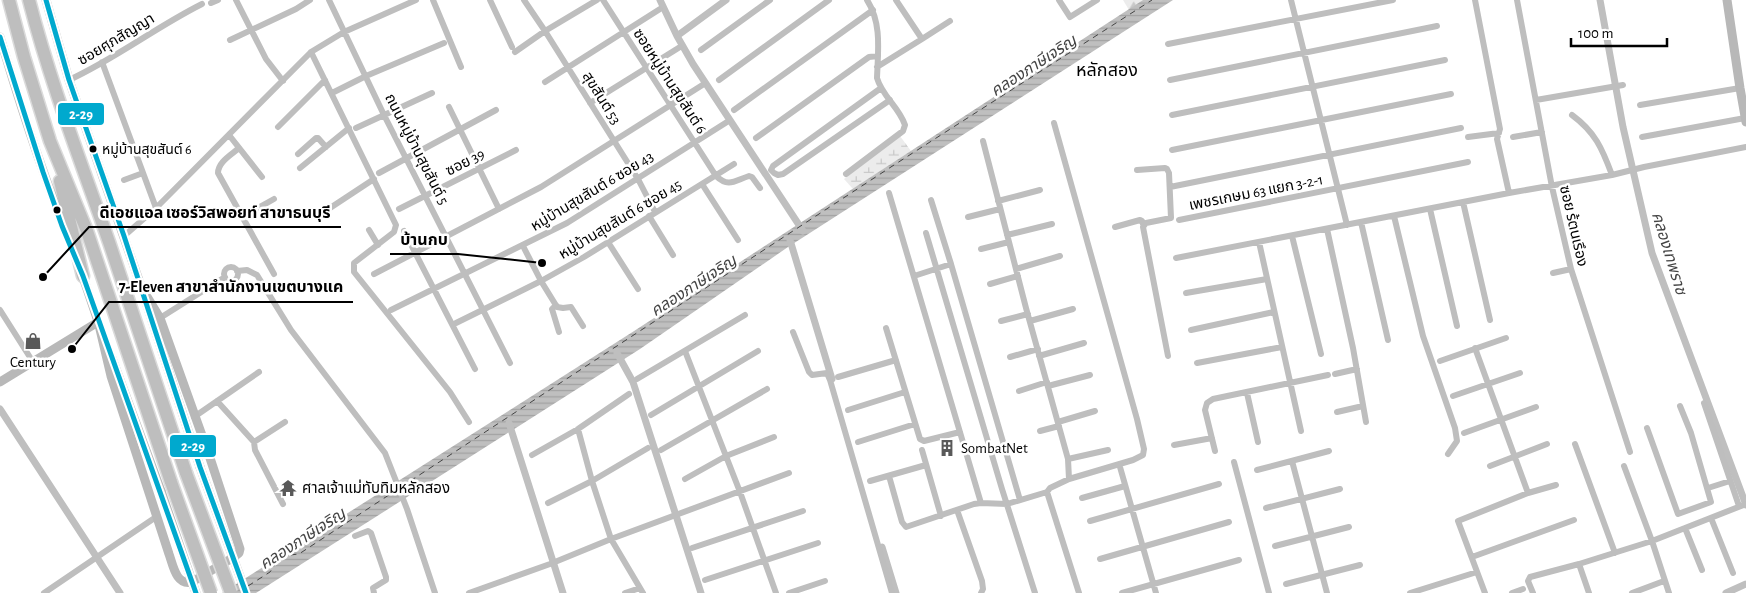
<svg xmlns="http://www.w3.org/2000/svg" width="1746" height="593" font-family="'Alegreya Sans','Noto Sans Thai',sans-serif">
  <style>
    .forest { fill: url(#forest-firs) }
    .wetland { fill: url(#wetland-marsh) }
    .water { fill: url(#water-rules) }
    .lines { fill: none; stroke-linecap: round; stroke-linejoin: round }
    .canal { stroke: #bfbfbf; stroke-width: 7 }
    .ferry { stroke: #444; stroke-width: 1; stroke-dasharray: 6 5; stroke-linecap: butt }
    .highway-casing { stroke: #dbdbdb; stroke-width: 15 }
    .street { stroke: #bebebe; stroke-width: 6 }
    .secondary { stroke: #b8b8b8; stroke-width: 9 }
    .highway { stroke: #bebebe; stroke-width: 12 }
    .highway-bridge-casing { stroke: #dbdbdb; stroke-width: 15; stroke-linecap: butt }
    .secondary-bridge { stroke: #b8b8b8; stroke-width: 9 }
    .highway-bridge { stroke: #bebebe; stroke-width: 12 }
    .bus-1-casing { stroke: #fff; stroke-width: 9 }
    .bus-1 { stroke: #00a9ce; stroke-width: 5 }
    .bus-dot { fill: #000; stroke: #fff; stroke-width: 2 }
    .labels { text-anchor: middle; stroke-width: 5; stroke-linejoin: round; paint-order: stroke }
    .bus-label { font-size: 14px; fill: #000; stroke: #fff; text-anchor: start }
    .street-label { font-size: 15px; fill: #000; stroke: #fff }
    .poi-label { font-size: 15px; fill: #000; stroke: #fff; text-anchor: start }
    .water-label { font-size: 16px; font-style: italic; fill: #444; stroke: #fff }
    .quarter-label { font-size: 18px; fill: #000; stroke: #fff }
    .leader { fill: none; stroke: #000; stroke-width: 2 }
    .callout-dot { fill: #000; stroke: #fff; stroke-width: 2 }
    .callout-label { font-size: 16px; text-anchor: middle; font-weight: bold; fill: #000; stroke: #fff; stroke-width: 5; stroke-linejoin: round; paint-order: stroke }
    .line-badge { stroke: #fff; stroke-width: 2 }
    .badge-label { font-size: 14px; text-anchor: middle; font-weight: bold; fill: #fff }
  </style>
  <defs>
    <pattern id="forest-firs" width="22" height="20" patternUnits="userSpaceOnUse" patternTransform="scale(1.25)"><rect width="22" height="20" fill="#ececec"/><path d="M5 1l3.5 6h-7zM16 11l3.5 6h-7z" fill="#c9c9c9"/></pattern>
    <pattern id="wetland-marsh" width="20" height="14" patternUnits="userSpaceOnUse" patternTransform="scale(1.25)"><rect width="20" height="14" fill="#ececec"/><path d="M1 5h8M5 5V1M11 12h8M15 12V8" fill="none" stroke="#c9c9c9"/></pattern>
    <pattern id="water-rules" width="6" height="5" patternUnits="userSpaceOnUse" patternTransform="scale(1.25)"><rect width="6" height="5" fill="#bfbfbf"/><path d="M0 2.5h6" fill="none" stroke="#a2a2a2"/></pattern>
  </defs>
  <rect width="100%" height="100%" fill="#fff"/>
  <path class="forest" d="M1123 0H1143L1129 10Z"/>
  <path class="wetland" d="M900 136 911 151 853 189 844 179Z"/>
  <path class="water" d="M1143 0H1173L788 247 640 349 256 593H222L631 333Z"/>
  <g class="lines">
    <path class="canal" d="M660 0 677 36 693 64 803 231
      M1600 0 1623 127 1652 253 1746 505
      M677 36 726 0
      M790 240 832 379
      M617 353 633 382 701 593
      M0 409 120 593
      M509 423 563 593
      M882 547 896 593
      M1726 593 1746 584"/>
    <path class="ferry" d="M401 487 894 165 1152 0
      M248 586 270 572 281 556 299 554 398 489"/>
    <g class="highway-casing">
      <path id="highway" d="M9 0 24 57 50 141 87 231 171 482
        M29 0C50 82 81 162 109 242 135 319 161 396 186 473
        M60 181 83 276"/>
    </g>
    <path class="street" d="M236 0 266 59 283 81
      M329 0 384 115 510 363
      M433 0 461 67
      M490 0 512 47
      M524 0 545 31 638 179 655 212
      M603 0 716 176C729 188 734 181 749 176L752 177 760 188
      M1059 0 1070 17 1097 0
      M1291 0 1347 225
      M1475 0 1500 129 1497 139 1509 193
      M1517 0 1552 187 1571 269 1630 452
      M211 3 218 0
      M922 39 950 21
      M230 40 296 9 310 0
      M1168 44 1393 0
      M701 50 770 0
      M311 52 396 225 394 232 354 263V272L450 392 469 422
      M515 52 545 31 597 0
      M102 62 156 208
      M877 67 922 39 896 0
      M69 80C115 59 156 27 202 4
      M719 80 829 0
      M1170 80 1437 26
      M545 82 660 9
      M881 88 773 166 771 170 774 173 778 175 783 174 890 100
      M332 93 366 76 444 43
      M1536 100 1623 85
      M590 103 680 47
      M1640 105 1740 88
      M449 107 499 209
      M734 110 873 10
      M1172 115 1445 60
      M1572 115C1595 132 1602 148 1612 175
      M1054 123 1137 419 1144 449 1143 455 1133 460 1069 479
      M278 127 325 80
      M356 128 432 93
      M229 135 262 177
      M1468 137 1499 133
      M1513 137 1542 132
      M1642 137 1745 118
      M756 138 869 57 878 56
      M983 141 1026 308 1068 459 1069 479 1050 488 1047 492
      M239 148C231 155 218 162 218 173L274 274
      M1172 150 1451 94
      M298 154 316 138H318L326 147
      M300 168 349 128
      M1137 170 1165 168 1167 169 1169 173 1171 218 1146 223 1143 227 1168 356
      M379 173 496 110
      M846 174 903 131 905 125C899 107 882 96 877 78 878 51 882 23 867 0
      M124 180 143 173
      M702 184 738 240
      M1170 187 1461 128
      M889 193 981 503
      M998 201 1040 190
      M1463 202 1490 320
      M399 209 516 150
      M1430 209 1457 326
      M327 210 374 179
      M649 216 673 255
      M1394 216 1423 336 1455 428 1457 441 1448 454
      M242 217 274 199
      M968 217 1000 209
      M1179 220 1468 162
      M1361 222 1388 340
      M1115 227 1140 220 1142 221 1143 224
      M1327 229 1353 348 1366 422
      M369 230 378 245
      M404 231 475 369
      M926 233 1002 489 1035 593
      M1007 235 1052 224
      M124 236 156 208 311 52 344 32 416 0
      M1292 236 1321 354
      M608 242 638 289
      M1259 242 1301 431
      M523 246 541 281 557 307 563 308 571 307 583 326
      M981 249 1009 242
      M1176 258 1509 193 1612 175 1644 167 1746 147
      M951 264 1020 500
      M224 274a7 7 0 1 1 14 0a7 7 0 1 1-14 0Z
      M1016 269 1060 256
      M237 271 247 270 257 275 291 330 385 453 407 509 435 593
      M1553 273 1571 269
      M374 274 541 187 704 84
      M914 276 951 264 931 200
      M990 284 1018 276
      M1186 293 1267 279
      M556 305 552 309 559 332
      M0 310 33 362
      M391 310 567 223 727 122
      M160 318 225 277
      M1001 321 1028 314
      M1030 321 1073 309
      M456 323 541 281 584 257 734 164
      M886 328 920 439 924 441 960 432
      M1191 330 1274 312
      M793 332 809 372 812 375 827 373 830 380 892 593
      M1475 348 1528 493
      M685 351 740 492 776 593
      M1039 356 1084 343
      M1010 357 1038 349
      M1440 361 1506 338
      M1197 363 1282 347
      M1335 374 1357 369
      M838 377 896 360
      M637 379 745 315
      M1048 386 1090 375
      M1019 391 1047 382
      M1247 393 1258 442
      M1453 396 1520 373
      M217 401 254 442 285 422
      M1704 403 1739 506
      M848 410 905 392
      M1337 412 1363 406
      M651 415 758 351
      M194 417 259 372
      M1058 422 1095 411
      M1647 428 1678 514 1711 502 1691 433 1680 406
      M578 429 592 481 611 539 643 593
      M1040 431 1059 426
      M1464 433 1536 407
      M254 442 255 450 283 504
      M858 442 915 424
      M1575 444 1615 553
      M1174 445 1212 438
      M661 450 767 389
      M922 450 941 516
      M1215 451 1205 410 1207 403 1213 399 1328 375
      M532 455 578 429 629 394
      M1068 459 1108 450
      M1292 461 1327 593
      M1234 462 1269 593
      M1490 466 1547 444
      M1624 466 1652 541 1669 593
      M1120 467 1156 593
      M1257 470 1329 451
      M889 476 902 522 906 527 974 504 981 503 1007 504 1047 492 1079 593
      M685 479 726 456 774 437
      M870 481 926 465
      M1708 488 1730 481
      M1082 498 1125 486
      M548 503 592 481 648 448
      M1266 508 1340 489
      M957 510 982 581 983 589 981 593
      M1711 518 1733 573
      M1090 521 1219 484
      M1685 528 1702 570
      M355 536 368 531 371 533 386 577V580L373 588 374 593
      M1275 546 1349 527
      M692 548 803 511
      M1472 557 1574 520
      M1100 559 1229 522
      M1579 564 1589 593
      M705 580 818 543
      M1286 584 1360 565
      M44 593 156 517
      M469 593 550 564 611 539 789 473
      M625 593 640 588
      M789 593 825 581
      M1122 593 1239 560
      M1410 593 1477 572
      M1485 593 1458 521 1528 493 1556 485
      M1512 593 1523 589
      M1533 593 1528 581 1530 577 1579 564 1652 541 1746 504
      M1632 593 1664 581"/>
    <path class="secondary" d="M46 0 69 80 142 289
      M1727 0 1740 88 1746 122
      M0 37C21 108 44 179 72 247
      M81 271 101 330
      M146 302 200 467
      M99 325 111 376 169 554C173 565 176 586 192 582L234 557 239 553 240 549 209 455 160 318 140 285
      M112 358 161 491
      M0 382 98 322"/>
    <use href="#highway" class="highway"/>
    <g class="highway-bridge-casing">
      <path id="highway-bridge" d="M186 473 231 593
        M171 482 211 593"/>
    </g>
    <path class="secondary-bridge" d="M200 467 246 593
      M161 491 196 593"/>
    <use href="#highway-bridge" class="highway-bridge"/>
    <g class="bus-1-casing">
      <path id="bus-1" d="M46 0 69 80 124 236 200 467 246 593
        M0 37 43 172 62 226 83 276 196 593"/>
    </g>
    <use href="#bus-1" class="bus-1"/>
  </g>
  <defs>
    <g id="shop-bare" transform="scale(1.35)"><path d="M-5-2.5h2.3a2.7 3.5 0 0 1 5.4 0H5L5.5 6h-11ZM-1.5-2.5h3a1.5 2.3 0 0 0-3 0Z" fill="#595959" stroke="#fff" stroke-width="2.5" paint-order="stroke"/></g>
    <g id="building-bare" transform="scale(1.35)"><path d="M-4-6H4V6H1V3H-1V6H-4ZM-2.5-4.3h1.7v1.8h-1.7ZM.8-4.3h1.7v1.8H.8ZM-2.5-1h1.7V.8h-1.7ZM.8-1h1.7V.8H.8Z" fill="#595959" stroke="#fff" stroke-width="2.5" paint-order="stroke"/></g>
    <g id="temple-bare" transform="scale(1.35)"><path d="M0-6L5-2H3V0L6.5 2.5H4V6H1.5V3h-3V6H-4V2.5H-6.5L-3 0V-2H-5Z" fill="#595959" stroke="#fff" stroke-width="2.5" paint-order="stroke"/></g>
  </defs>
  <g fill-rule="evenodd">
    <use href="#shop-bare" x="33" y="341"/>
    <use href="#building-bare" x="947" y="448"/>
    <use href="#temple-bare" x="288" y="488"/>
  </g>
  <g class="bus-dot">
    <circle cx="93" cy="149" r="4.5"/>
    <circle cx="57" cy="210" r="4.5"/>
  </g>
  <g class="labels">
    <g class="bus-label">
      <text x="102" y="154">หมู่บ้านสุขสันต์ 6</text>
    </g>
    <g class="street-label">
      <text transform="translate(116 39) rotate(-31)" y="5">ซอยศุภสัญญา</text>
      <text transform="translate(670 81) rotate(57)" y="5">ซอยหมู่บ้านสุขสันต์ 6</text>
      <text transform="translate(602 98) rotate(58)" y="5">สุขสันต์ 53</text>
      <text transform="translate(417 149) rotate(63)" y="5">ถนนหมู่บ้านสุขสันต์ 5</text>
      <text transform="translate(465 162) rotate(-27)" y="5">ซอย 39</text>
      <text transform="translate(592 191) rotate(-31)" y="5">หมู่บ้านสุขสันต์ 6 ซอย 43</text>
      <text transform="translate(1256 192) rotate(-11)" y="5">เพชรเกษม 63 แยก 3-2-1</text>
      <text transform="translate(620 219) rotate(-31)" y="5">หมู่บ้านสุขสันต์ 6 ซอย 45</text>
      <text transform="translate(1574 226) rotate(77)" y="5">ซอย ร้ตนเรึอง</text>
    </g>
    <g class="poi-label">
      <text x="33" y="367" text-anchor="middle">Century</text>
      <text x="961" y="453">SombatNet</text>
      <text x="302" y="493">ศาลเจ้าแม่ทับทิมหลักสอง</text>
    </g>
    <g class="water-label">
      <text transform="translate(1033 65) rotate(-33)" y="6">คลองภาษีเจริญ</text>
      <text transform="translate(1670 253) rotate(73)" y="6">คลองเทพราช</text>
      <text transform="translate(693 285) rotate(-33)" y="6">คลองภาษีเจริญ</text>
      <text transform="translate(302 538) rotate(-33)" y="6">คลองภาษีเจริญ</text>
    </g>
    <g class="quarter-label">
      <text x="1107" y="76">หลักสอง</text>
    </g>
  </g>
  <path class="leader" d="M43 277L89 227H341M542 263L458 254H390M72 349L109 302H353"/>
  <g class="callout-dot">
    <circle cx="43" cy="277" r="5"/>
    <circle cx="542" cy="263" r="5"/>
    <circle cx="72" cy="349" r="5"/>
  </g>
  <g class="callout-label">
    <text x="215" y="218">ดีเอชแอล เซอร์วิสพอยท์ สาขาธนบุรี</text>
    <text x="424" y="245">บ้านกบ</text>
    <text x="231" y="292">7-Eleven สาขาสำนักงานเขตบางแค</text>
  </g>
  <g class="line-badge">
    <rect x="57" y="102" width="48" height="24" rx="5" fill="#00a9ce"/>
    <rect x="169" y="434" width="48" height="24" rx="5" fill="#00a9ce"/>
  </g>
  <g class="badge-label">
    <text x="81" y="119">2-29</text>
    <text x="193" y="451">2-29</text>
  </g>
  <path d="M1571 38v8h96v-8" fill="none" stroke="#000000" stroke-width="2.5"/>
  <text x="1578" y="38" font-size="15" fill="#000000" stroke="#ffffff" stroke-width="4" paint-order="stroke">100 m</text>
</svg>
